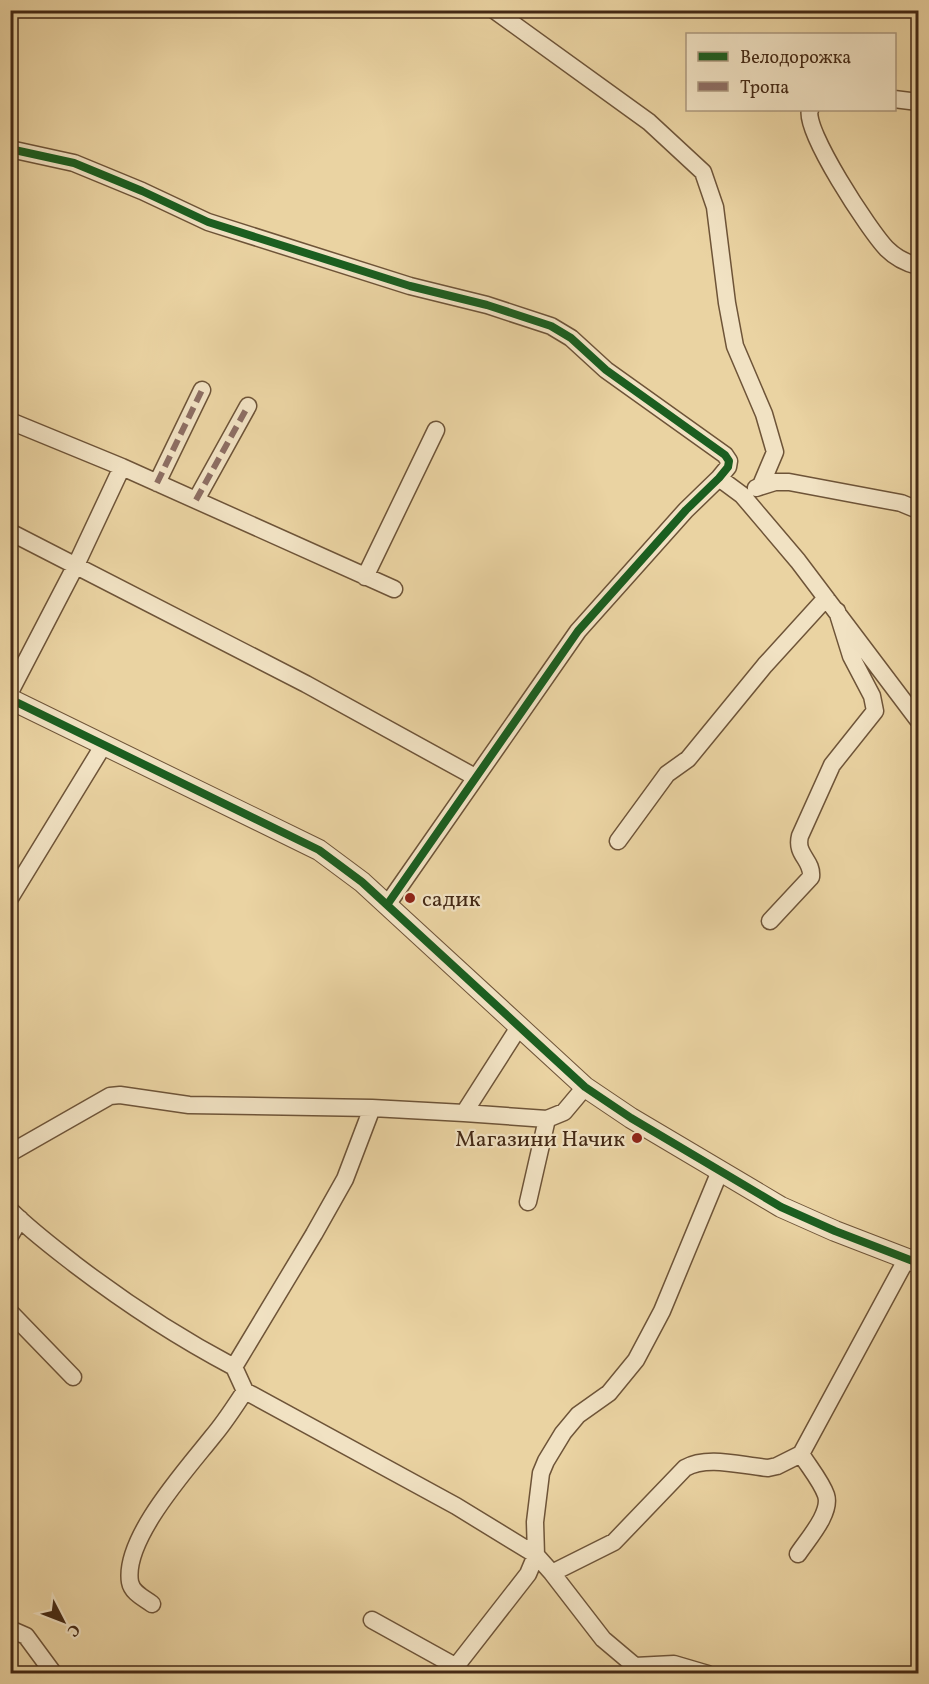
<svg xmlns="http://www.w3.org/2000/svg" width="929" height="1684" font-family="Vollkorn,serif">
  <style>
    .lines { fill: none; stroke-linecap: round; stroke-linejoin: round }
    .minor-casing { stroke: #6e5438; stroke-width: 19 }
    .tertiary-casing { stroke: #6e5438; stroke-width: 22 }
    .minor { stroke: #f1e2c3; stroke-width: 16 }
    .tertiary { stroke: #f1e2c3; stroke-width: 20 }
    .quiet { stroke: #8d6e63; stroke-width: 6; stroke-dasharray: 12 6; stroke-linecap: butt }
    .cycleway-casing { stroke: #f1e2c3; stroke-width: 11 }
    .cycleway { stroke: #1b5e20; stroke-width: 8 }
    .poi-dot { fill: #8f2418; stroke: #f1e2c3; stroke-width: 2 }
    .labels { text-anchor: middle; stroke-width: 4.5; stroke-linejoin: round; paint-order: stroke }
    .poi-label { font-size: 22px; fill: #442915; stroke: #f1e2c3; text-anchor: start }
  </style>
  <rect width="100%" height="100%" fill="#ead3a2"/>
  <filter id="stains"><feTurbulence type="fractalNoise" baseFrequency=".00333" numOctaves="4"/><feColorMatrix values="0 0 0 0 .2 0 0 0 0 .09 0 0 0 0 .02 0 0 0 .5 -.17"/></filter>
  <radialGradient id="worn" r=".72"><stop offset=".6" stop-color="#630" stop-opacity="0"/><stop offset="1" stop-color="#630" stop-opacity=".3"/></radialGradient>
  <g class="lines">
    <g class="minor-casing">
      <path id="minor" d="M494 10 649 122 703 172 715 207 727 303 735 346 764 414 775 452 761 485
        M894 99 918 102
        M810 110C802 128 870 232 887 249 896 258 906 263 918 266
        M10 149 74 163 142 191 208 222 410 286 487 305 551 326 571 338 606 370 725 455 729 461 728 467 719 478 686 510 578 631 387 905
        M10 421 122 467 394 589
        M719 478 742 495 798 561 918 720
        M157 483 202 390
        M756 488 775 482H789L901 503 918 510
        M196 500 248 406
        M10 532 306 684 475 777
        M365 577 436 430
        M10 692 76 565 122 467
        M618 841 667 774 688 759 765 665 826 598
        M10 898 103 746
        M770 921 811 877C813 860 795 855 800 836L832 765 875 711 872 696 851 656 837 611
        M464 1113 547 1119 564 1112 585 1087
        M10 1153 110 1096 120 1095 189 1105 372 1108 464 1113 519 1027
        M528 1202 547 1119
        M10 1210C31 1231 54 1248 77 1266 127 1304 179 1338 234 1367
        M10 1236 20 1219
        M10 1312 73 1377
        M245 1391 456 1506 536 1555 552 1573 603 1639 635 1666 638 1674
        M798 1554C807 1540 832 1513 826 1495 821 1481 809 1467 801 1454
        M552 1573 614 1542 685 1468C708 1455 742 1466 768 1468L777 1466 801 1454 906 1260
        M152 1604C144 1598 132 1593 130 1582 123 1539 187 1469 213 1436 225 1422 235 1406 245 1391L234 1367 314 1234 345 1179 372 1108
        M372 1620 455 1666
        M10 1629 26 1636 54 1674
        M635 1666 674 1664 708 1674
        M450 1674 528 1574 536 1555 535 1522 541 1473 546 1461 563 1433 578 1415 609 1393 636 1360 662 1311 720 1171"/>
    </g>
    <g class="tertiary-casing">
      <path id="tertiary" d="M10 699 319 850 362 882 585 1087 631 1118 781 1207 835 1231 918 1263"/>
    </g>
    <use href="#minor" class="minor"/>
    <use href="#tertiary" class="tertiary"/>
    <path class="quiet" d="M157 483 202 390
      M196 500 248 406"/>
    <g class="cycleway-casing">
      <path id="cycleway" d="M10 149 74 163 142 191 208 222 410 286 487 305 551 326 571 338 606 370 725 455 729 461 728 467 719 478 686 510 578 631 387 905
        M10 699 319 850 362 882 585 1087 631 1118 781 1207 835 1231 918 1263"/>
    </g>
    <use href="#cycleway" class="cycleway"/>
  </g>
  <g class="poi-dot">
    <circle cx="410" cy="898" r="6"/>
    <circle cx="637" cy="1138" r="6"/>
  </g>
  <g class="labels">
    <g class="poi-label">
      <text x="422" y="906">садик</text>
      <text x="625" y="1146" text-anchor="end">Магазини Начик</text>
    </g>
  </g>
  <rect width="929" height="1684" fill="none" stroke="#ead3a2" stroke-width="36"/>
  <rect x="12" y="12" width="905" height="1660" fill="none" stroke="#442915" stroke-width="3"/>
  <rect x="18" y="18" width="893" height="1648" fill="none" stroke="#442915" stroke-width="1.5"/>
  <rect x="686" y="33" width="210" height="78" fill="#f1e2c3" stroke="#ac987d" stroke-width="1.5"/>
  <rect x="698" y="52" width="30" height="9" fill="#1b5e20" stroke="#ac987d" stroke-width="1.5"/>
  <text x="740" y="63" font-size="18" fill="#442915">Велодорожка</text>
  <rect x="698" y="82" width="30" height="9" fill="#8d6e63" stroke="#ac987d" stroke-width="1.5"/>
  <text x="740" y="93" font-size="18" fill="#442915">Тропа</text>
  <g transform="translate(63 1621) rotate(132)" stroke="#f1e2c3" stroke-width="4.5" paint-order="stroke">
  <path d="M0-4.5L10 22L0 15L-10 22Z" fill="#442915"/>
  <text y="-9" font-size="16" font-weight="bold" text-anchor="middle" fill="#442915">С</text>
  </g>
  <rect width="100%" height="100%" filter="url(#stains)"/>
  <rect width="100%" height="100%" fill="url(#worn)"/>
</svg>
